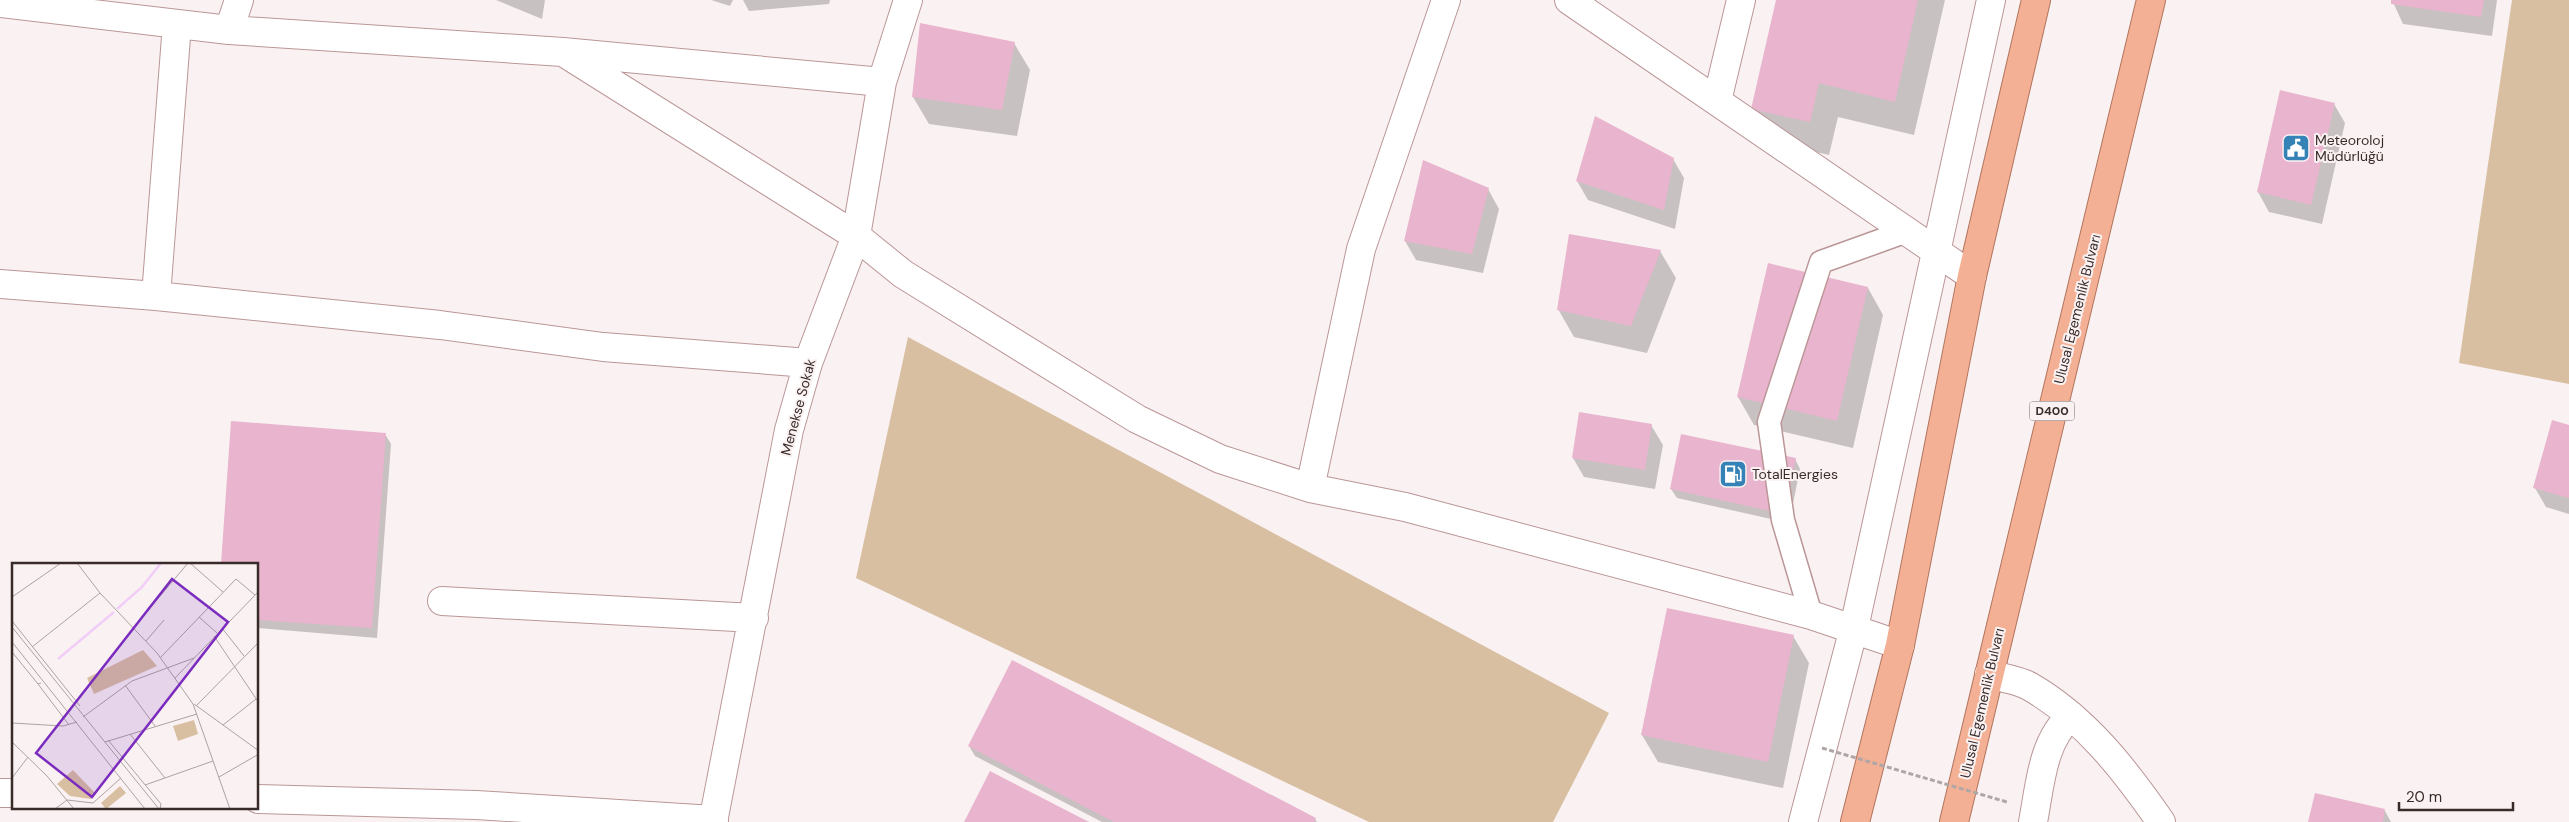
<svg xmlns="http://www.w3.org/2000/svg" width="2569" height="822" font-family="'DM Sans',sans-serif">
  <style>
    .green { fill: #d9bfa2 }
    .shadow { fill: #0003 }
    .building { fill: #e9b4cd }
    .lines { fill: none; stroke-linecap: round; stroke-linejoin: round }
    .service-casing { stroke: #bb9697; stroke-width: 25 }
    .minor-casing { stroke: #bb9697; stroke-width: 30 }
    .tertiary-casing { stroke: #bb9697; stroke-width: 30 }
    .trunk-casing { stroke: #b1745e; stroke-width: 30 }
    .service { stroke: #fff; stroke-width: 22 }
    .minor { stroke: #fff; stroke-width: 28 }
    .tertiary { stroke: #fff; stroke-width: 28 }
    .trunk { stroke: #f4b094; stroke-width: 28 }
    .path-bridge { stroke: #b1a6a6; stroke-width: 3; stroke-dasharray: 5 2.5; stroke-linecap: butt }
    .labels { text-anchor: middle; stroke-width: 4; stroke-linejoin: round; paint-order: stroke }
    .shield { fill: #faf2f2; stroke: #746767; stroke-width: 1 }
    .shield-label { font-size: 12px; font-weight: bold; fill: #3a2b2b }
    .poi-label { font-size: 14px; fill: #3a2b2b; stroke: #faf2f2; text-anchor: start }
    .street-label { font-size: 14px; fill: #3a2b2b; stroke: #faf2f2 }
    .inset-river { fill: none; stroke: #f2cdf8; stroke-width: 2.5 }
    .inset-road { fill: none; stroke: #ada2a2; stroke-width: 1 }
    .view { fill: #7b2cbf; fill-opacity: 0.15; stroke: #7b2cbf; stroke-width: 2.5 }
    .inset-edge { fill: none; stroke: #3a2b2b; stroke-width: 2.5 }
  </style>
  <rect width="100%" height="100%" fill="#faf2f2"/>
  <path class="green" d="M2512 0H2569V384L2459 363Z
    M908 337 1609 713 1553 822H1369L856 578Z"/>
  <path class="shadow" d="M496 0H545L542 19Z
    M711 0H733L730 6Z
    M743 0H830L829 4 749 11Z
    M1777 0H1945L1914 135 1838 117 1829 155 1772 142 1752 108Z
    M2392 0H2497L2492 36 2403 24Z
    M1014 43 1030 70 1017 136 929 124 913 97Z
    M2281 91 2334 104 2345 123 2322 224 2269 212 2258 192Z
    M1673 159 1684 178 1675 229 1588 200 1577 181Z
    M1488 189 1499 209 1483 273 1416 260 1405 241Z
    M1660 251 1676 278 1647 353 1574 337 1558 309Z
    M1868 288 1883 315 1853 448 1754 425 1738 397Z
    M232 422 385 434 391 444 377 638 258 628V564H222Z
    M1651 425 1663 445 1655 489 1584 477 1573 458Z
    M2569 426V514L2546 507 2535 488Z
    M1795 459 1800 469 1789 523 1677 498 1671 489Z
    M1793 636 1809 663 1783 788 1658 762 1642 735Z
    M969 746 1315 819 1317 822H1102L975 756Z
    M2385 811 2391 822H2310Z"/>
  <path class="building" d="M1776 0H1918L1895 102 1819 83 1810 122 1751 109Z
    M2391 0H2484L2481 17 2391 4Z
    M920 23 1015 42 1002 110 912 97Z
    M2280 90 2335 103 2311 205 2257 192Z
    M1595 116 1674 158 1664 210 1576 181Z
    M1423 160 1489 188 1472 254 1404 241Z
    M1569 234 1661 250 1631 326 1557 310Z
    M1768 263 1868 287 1837 421 1737 397Z
    M1579 412 1652 424 1645 470 1572 458Z
    M2552 420 2569 425V498L2533 488Z
    M231 421 386 433 372 628 258 620V564H221Z
    M1681 434 1796 458 1784 514 1670 489Z
    M1667 608 1794 635 1768 762 1641 735Z
    M1012 660 1316 818 1314 822H1114L968 746Z
    M990 771 1089 822H964Z
    M2315 793 2385 809 2383 822H2308Z"/>
  <g class="lines">
    <g class="service-casing">
      <path id="service" d="M1811 615 1783 520 1769 422 1821 262 1907 231"/>
    </g>
    <g class="minor-casing">
      <path id="minor" d="M1569 0 1972 276
        M0 3 229 30 563 52 882 82
        M229 30 239 0
        M563 52 856 236 903 274 1137 419 1220 459 1310 488 1405 507 1811 615 1900 645
        M1717 101 1741 0
        M0 284 156 296 440 325 603 347 808 363
        M156 296 177 24
        M1310 488 1361 249 1446 0
        M442 601 754 618
        M0 793H14
        M258 799 476 805 714 820
        M713 822 789 430 808 363 856 236 882 82 908 0
        M1803 822 1854 628 1991 0
        M2033 822C2040 786 2042 741 2071 716"/>
    </g>
    <g class="tertiary-casing">
      <path id="tertiary" d="M1989 674C2001 678 2018 680 2029 686 2085 718 2125 770 2161 822"/>
    </g>
    <g class="trunk-casing">
      <path id="trunk" d="M1855 822 1900 645 1972 276 2036 0
        M1954 822 2151 0"/>
    </g>
    <use href="#service" class="service"/>
    <use href="#minor" class="minor"/>
    <use href="#tertiary" class="tertiary"/>
    <use href="#trunk" class="trunk"/>
    <path class="path-bridge" d="M1822 748 2007 802"/>
  </g>
  <defs>
    <g id="civic-square" transform="scale(1.4375)"><rect x="-9" y="-9" width="18" height="18" rx="4" fill="#3583b6" stroke="#faf2f2"/><path d="M-.6-6.5H3V-4.5H.6V-3L4-1V1h2V6H-6V1h2V-1L-.6-3ZM-1.2 2.5V6h2.4V2.5Z" fill="#fff"/></g>
    <g id="fuel-square" transform="scale(1.4375)"><rect x="-9" y="-9" width="18" height="18" rx="4" fill="#3583b6" stroke="#faf2f2"/><path d="M-5.5-6h7V0h2V4h1.3V-2.5L3-4.5l.8-.8L6-3V5H2.5V1h-1V6h-7ZM-4.2-4.7v3.2H.2V-4.7Z" fill="#fff"/></g>
  </defs>
  <g fill-rule="evenodd">
    <use href="#civic-square" x="2296" y="148"/>
    <use href="#fuel-square" x="1733" y="474"/>
  </g>
  <g class="labels">
    <rect class="shield" x="2029.5" y="401.5" width="45" height="19" rx="4"/>
    <g class="shield-label">
      <text x="2052" y="415">D400</text>
    </g>
    <g class="poi-label">
      <text x="2315" y="145">Meteoroloj<tspan x="2315" dy="16">Müdürlüğü</tspan></text>
      <text x="1752" y="479">TotalEnergies</text>
    </g>
    <g class="street-label">
      <text transform="translate(2077 309) rotate(-76)" y="5">Ulusal Egemenlik Bulvarı</text>
      <text transform="translate(798 407) rotate(-75)" y="5">Menekse Sokak</text>
      <text transform="translate(1982 703) rotate(-77)" y="5">Ulusal Egemenlik Bulvarı</text>
    </g>
  </g>
  <g transform="translate(12 563)">
    <rect width="246" height="246" fill="#faf2f2"/>
    <path d="M131 87 145 103 82 131 75 115ZM182 157 186 171 166 178 161 163ZM61 207 84 231 79 236 58 233 45 221ZM108 223 114 230 94 246 89 240Z" fill="#d9bfa2"/>
    <path class="inset-river" d="M105 46 130 24 149 0M46 96 102 49"/>
    <path class="inset-road" d="M65 0 88 30 145 90 181 141 218 246M178 0 211 29M0 34 49 0M187 54 205 70M0 58 68 143M0 64 147 246M122 64 176 0M210 65 232 93M202 73 247 140M134 78 152 57M0 79 133 246M20 84 88 30M0 89 26 121 29 120M148 95 224 16 243 32M163 115 247 28M26 121 57 162M113 122 143 163M182 141 247 188M184 143 247 79M71 154 120 118 182 95M0 160 51 163 65 159M211 162 244 136M118 171 153 215M96 177 149 241 148 246M0 179 35 213 62 246M93 179 185 151M207 214 247 191M0 215 16 194M133 222 201 198M43 246 55 237 81 240 109 215"/>
    <path class="view" d="M160 16 216 59 80 234 24 190Z"/>
    <rect width="246" height="246" class="inset-edge"/>
  </g>
  <path d="M2399 802v8h114v-8" fill="none" stroke="#3a2b2b" stroke-width="2.5"/>
  <text x="2406" y="802" font-size="15" fill="#3a2b2b" stroke="#faf2f2" stroke-width="4" paint-order="stroke">20 m</text>
</svg>
